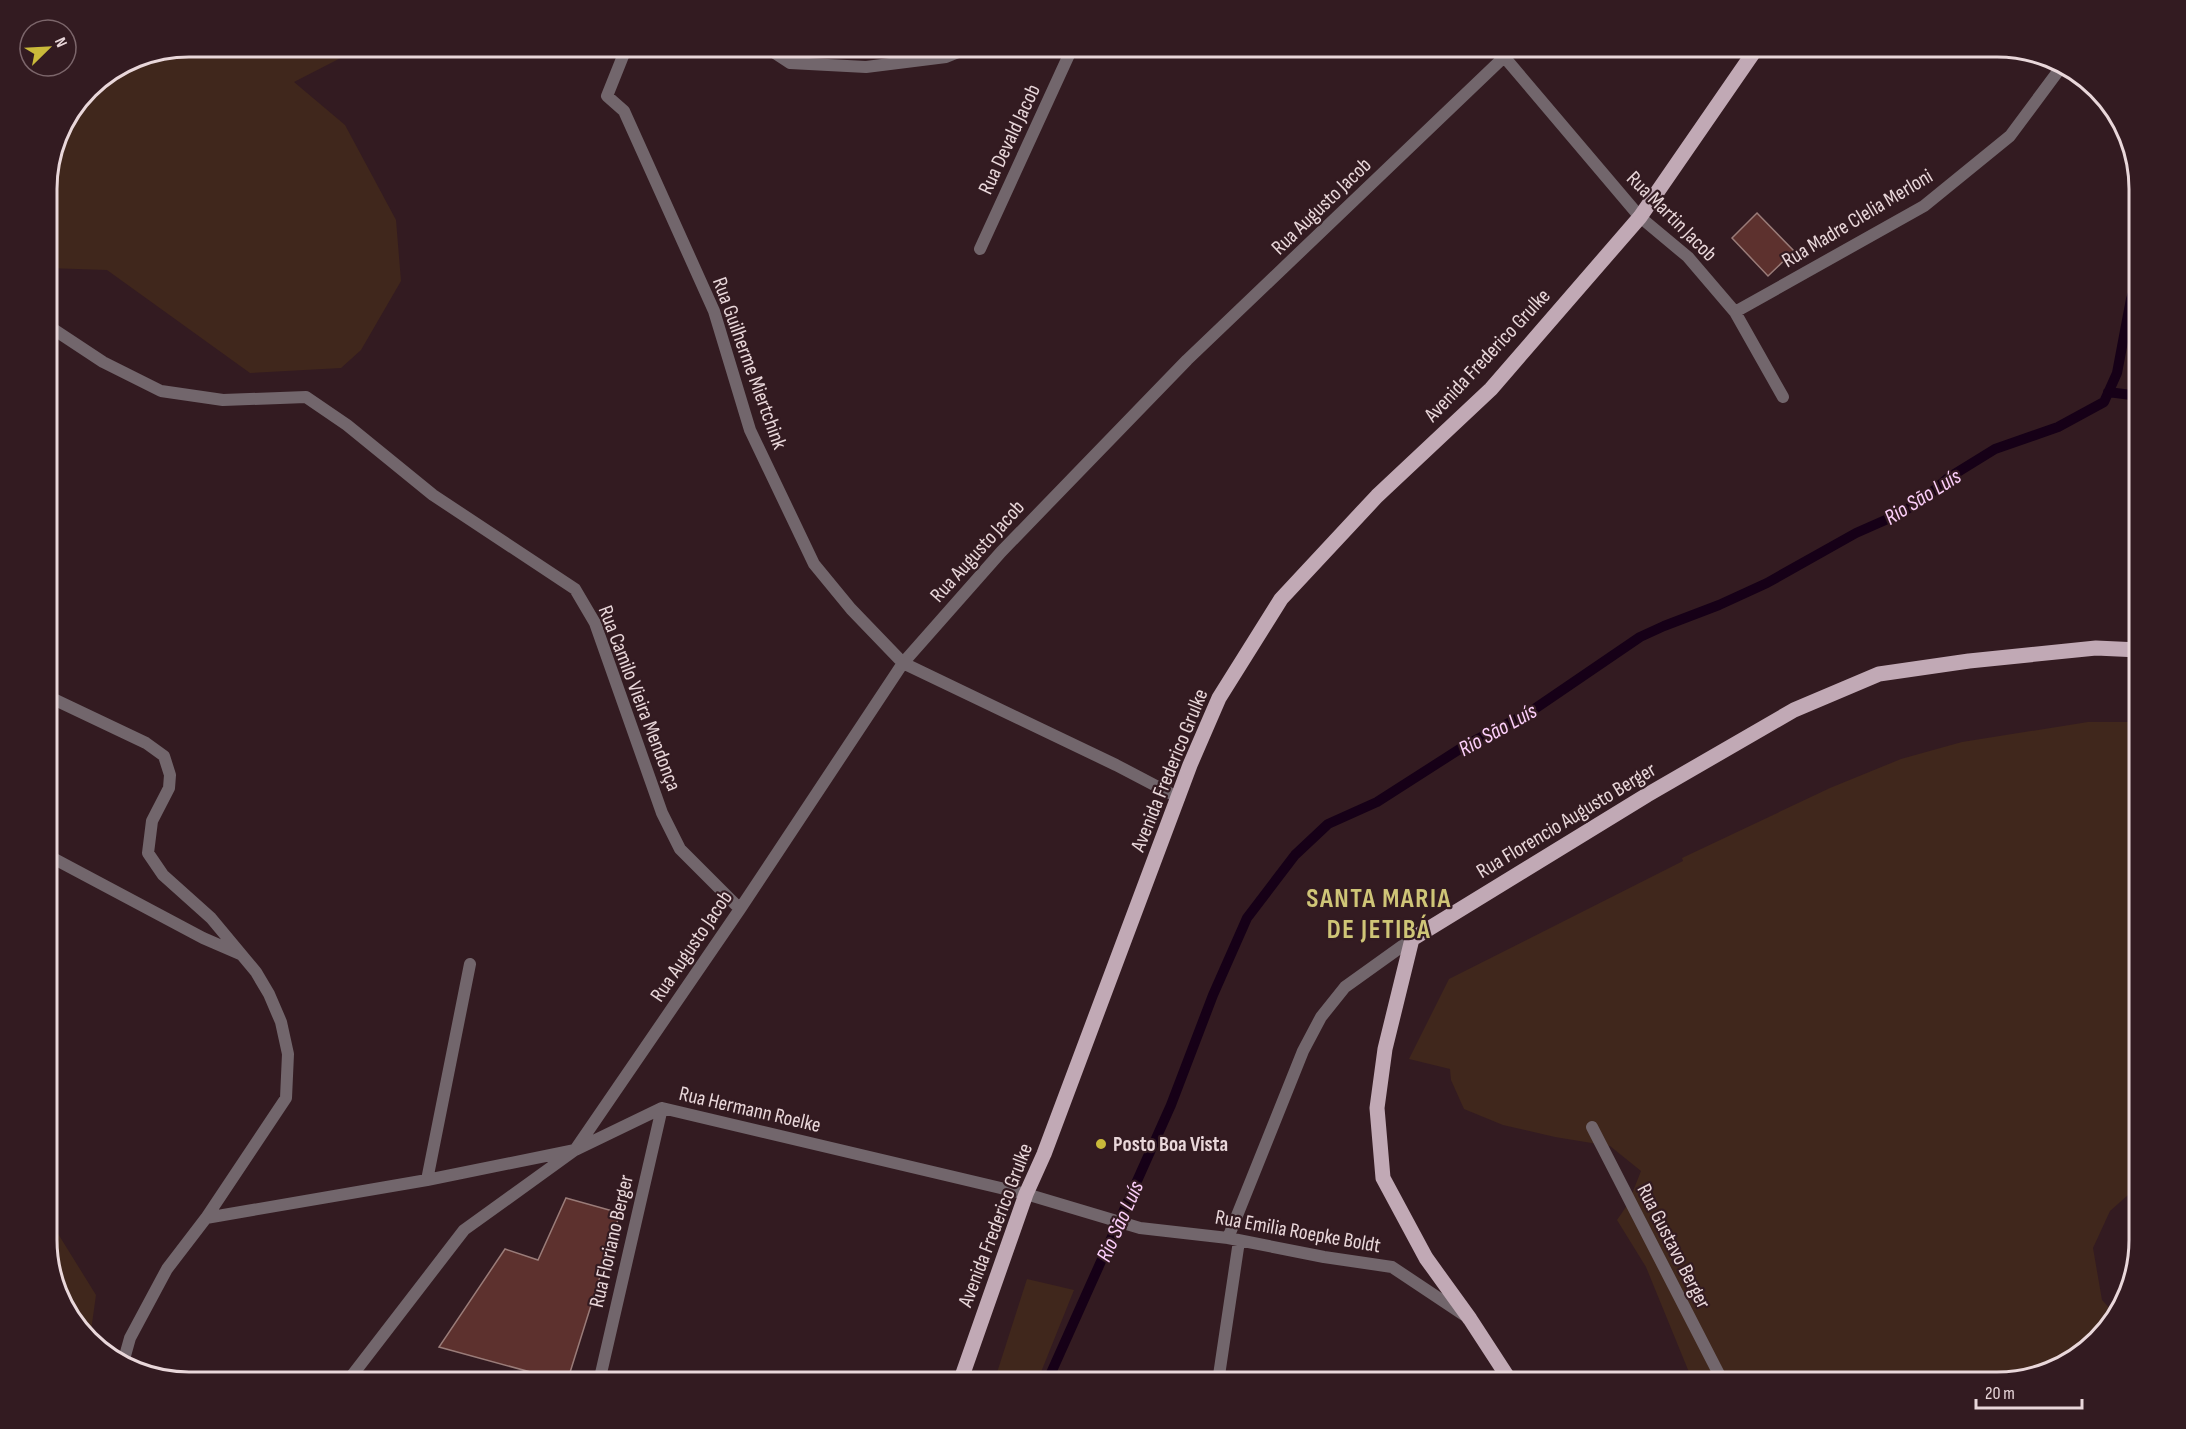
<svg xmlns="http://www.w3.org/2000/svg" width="2186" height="1429" font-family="'Sofia Sans Condensed',sans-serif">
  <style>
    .green { fill: #40271c }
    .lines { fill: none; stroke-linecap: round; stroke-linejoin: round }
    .stream { stroke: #160017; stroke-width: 10 }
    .building { fill: #5d312e; stroke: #9a7c79; stroke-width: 1.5 }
    .minor { stroke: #72666c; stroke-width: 12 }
    .primary { stroke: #c1a9b5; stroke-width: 15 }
    .poi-dot { fill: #caba3a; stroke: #331b21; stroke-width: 2 }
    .labels { text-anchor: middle; stroke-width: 4.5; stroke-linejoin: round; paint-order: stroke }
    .street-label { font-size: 21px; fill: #e9d7da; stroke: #331b21 }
    .poi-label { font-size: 21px; font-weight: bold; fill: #e9d7da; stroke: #331b21; text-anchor: start }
    .water-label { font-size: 22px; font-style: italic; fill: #fccffa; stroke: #331b21 }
    .district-label { font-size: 27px; font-weight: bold; letter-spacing: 1.5px; fill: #cfc577; stroke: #331b21 }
    .rim { fill: none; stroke: #e9d7da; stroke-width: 3 }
  </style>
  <rect width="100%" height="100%" fill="#331b21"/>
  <path class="green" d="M188 47H362L294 82 345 125 396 220 401 281 361 350 341 368 250 373 107 270 47 268V180L57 134 88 88 134 57Z
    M2088 722H2139V1192L2128 1195 2110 1211 2093 1248 2102 1300 2117 1316 2116 1319 2068 1364 1998 1382H1693L1646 1267 1617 1220 1628 1204 1641 1171 1610 1146 1555 1137 1503 1125 1464 1109 1451 1080 1450 1069 1409 1059 1449 979 1683 861 1682 858 1830 788 1901 759 1962 742Z
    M47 1216 96 1295 90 1338 66 1312 47 1249Z
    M1027 1279 1074 1290 1037 1382H994Z"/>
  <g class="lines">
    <path class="stream" d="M2108 392 2139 396
      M1047 1382 1171 1105 1213 995 1247 918 1295 855 1328 824 1377 802 1466 745 1530 712 1640 637 1664 626 1719 605 1767 583 1856 533 1899 514 1925 498 1948 478 1995 449 2058 427 2104 402 2117 373 2131 299 2139 275"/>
  </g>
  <path class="building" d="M1757 213 1794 251 1768 276 1732 238Z
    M566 1198 620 1213 567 1382 439 1347 505 1249 538 1260Z"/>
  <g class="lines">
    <path class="minor" d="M627 46 607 96 624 111 714 311 750 430 814 564 851 609 903 663 1116 765 1179 798
      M764 46 790 63 866 67 946 57 973 46
      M1495 46 1640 217 1688 257 1735 312 1783 397
      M980 249 1073 46
      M1735 312 1924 206 2010 136 2062 66
      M47 325 103 362 161 391 223 400 306 397 347 425 433 495 575 589 595 623 662 813 680 849 740 909
      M47 696 146 743 164 756 170 775 169 788 152 821 148 853 163 875 211 918 256 972 269 994 281 1022 288 1054 286 1098 206 1218 167 1269 130 1338 123 1363
      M47 855 203 938 240 954
      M1592 1127 1723 1382
      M427 1180 470 964
      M206 1218 427 1180 575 1150 662 1108 1026 1194 1140 1228 1228 1238 1324 1257 1392 1267 1464 1315
      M1228 1238 1303 1051 1321 1017 1345 987 1412 939
      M347 1382 464 1230 575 1150 740 909 903 663 1001 552 1187 360 1503 58
      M599 1382 662 1108
      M1218 1382 1239 1241"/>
    <path class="primary" d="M960 1382 1026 1194 1044 1154 1190 765 1219 698 1281 599 1377 496 1491 389 1640 217 1758 46
      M1511 1382 1470 1319 1426 1258 1383 1178 1377 1108 1385 1049 1412 939 1647 795 1794 710 1879 674 1969 661 2096 648 2139 650"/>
  </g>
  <circle class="poi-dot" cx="1101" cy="1144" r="6"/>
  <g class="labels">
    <g class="street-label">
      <text transform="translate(1009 139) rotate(-65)" y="7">Rua Devald Jacob</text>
      <text transform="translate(1321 206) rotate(-44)" y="7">Rua Augusto Jacob</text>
      <text transform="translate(1672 216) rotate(45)" y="7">Rua Martin Jacob</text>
      <text transform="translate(1857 218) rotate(-31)" y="7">Rua Madre Clelia Merloni</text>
      <text transform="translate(1487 355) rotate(-47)" y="7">Avenida Frederico Grulke</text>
      <text transform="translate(750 363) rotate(70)" y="7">Rua Guilherme Miertchink</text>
      <text transform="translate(977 551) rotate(-48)" y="7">Rua Augusto Jacob</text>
      <text transform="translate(640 698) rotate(69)" y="7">Rua Camilo Vieira Mendonça</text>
      <text transform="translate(1169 770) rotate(-68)" y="7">Avenida Frederico Grulke</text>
      <text transform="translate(1566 820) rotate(-31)" y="7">Rua Florencio Augusto Berger</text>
      <text transform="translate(691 946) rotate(-56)" y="7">Rua Augusto Jacob</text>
      <text transform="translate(750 1109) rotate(13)" y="7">Rua Hermann Roelke</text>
      <text transform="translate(995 1225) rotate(-69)" y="7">Avenida Frederico Grulke</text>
      <text transform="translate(1298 1231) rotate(10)" y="7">Rua Emilia Roepke Boldt</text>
      <text transform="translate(611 1241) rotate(-77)" y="7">Rua Floriano Berger</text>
      <text transform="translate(1674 1246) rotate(63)" y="7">Rua Gustavo Berger</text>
    </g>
    <g class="poi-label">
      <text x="1113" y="1151">Posto Boa Vista</text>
    </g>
    <g class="water-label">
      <text transform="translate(1922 496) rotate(-32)" y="8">Rio São Luís</text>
      <text transform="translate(1497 729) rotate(-29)" y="8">Rio São Luís</text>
      <text transform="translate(1119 1221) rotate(-66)" y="8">Rio São Luís</text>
    </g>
    <g class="district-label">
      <text x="1379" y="907">SANTA MARIA<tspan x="1379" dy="31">DE JETIBÁ</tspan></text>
    </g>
  </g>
  <path d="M0 0H2186V1429H0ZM189 57H1997A132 132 0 0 1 2129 189V1240A132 132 0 0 1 1997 1372H189A132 132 0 0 1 57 1240V189A132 132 0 0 1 189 57Z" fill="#331b21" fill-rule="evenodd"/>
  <path class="rim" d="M189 57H1997A132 132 0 0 1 2129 189V1240A132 132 0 0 1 1997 1372H189A132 132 0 0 1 57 1240V189A132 132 0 0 1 189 57Z"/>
  <g transform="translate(48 48) rotate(66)"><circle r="28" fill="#331b21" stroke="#7c666b" stroke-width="1.5"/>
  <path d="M0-4.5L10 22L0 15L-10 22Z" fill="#caba3a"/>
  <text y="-9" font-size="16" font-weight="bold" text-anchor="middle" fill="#e9d7da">N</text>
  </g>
  <path d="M1976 1399v9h106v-9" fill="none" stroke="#e9d7da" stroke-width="3"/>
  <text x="1985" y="1399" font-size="18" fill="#e9d7da" stroke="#331b21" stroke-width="4.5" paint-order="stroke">20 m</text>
</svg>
